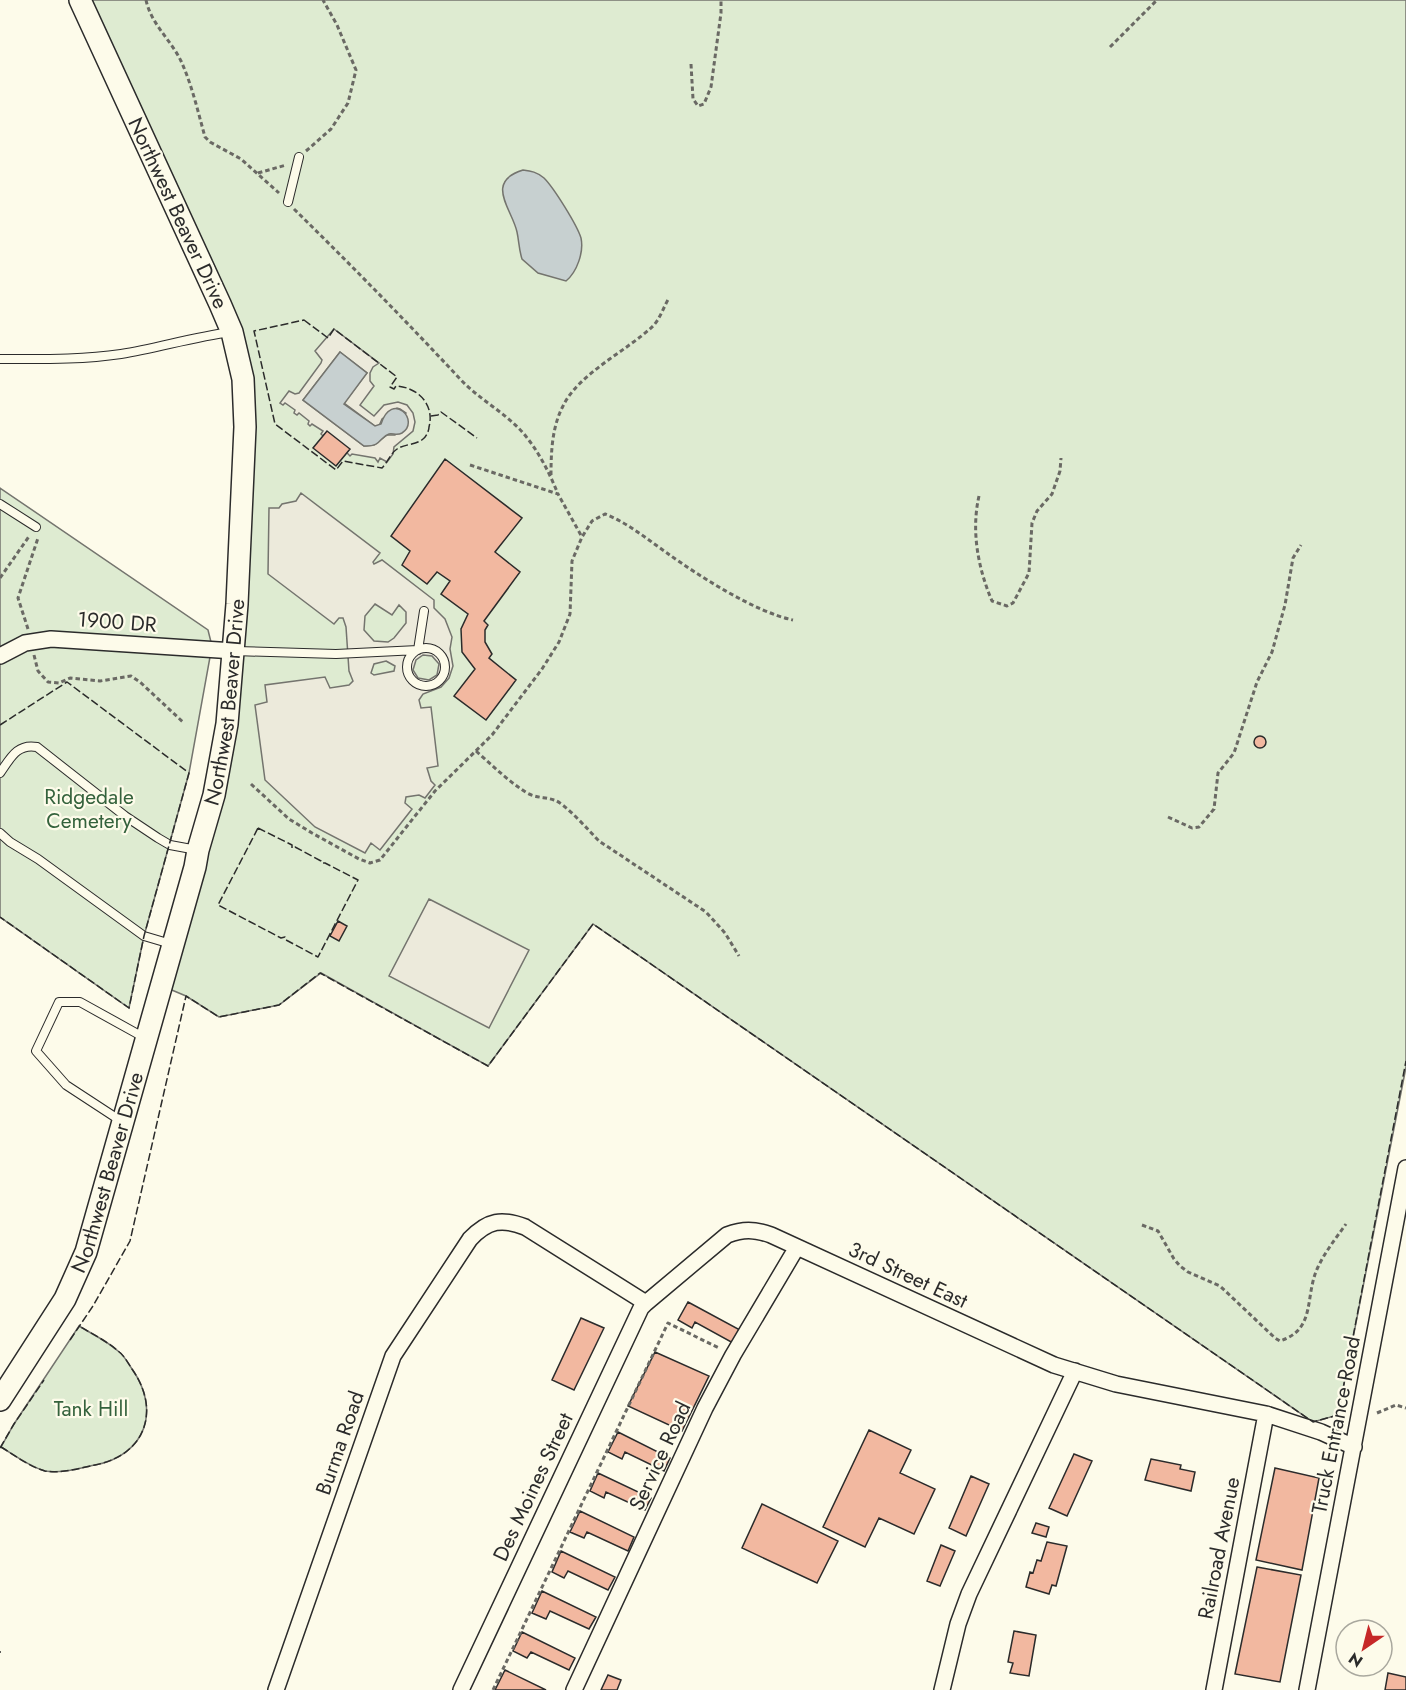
<svg xmlns="http://www.w3.org/2000/svg" width="1406" height="1690" font-family="Jost,sans-serif">
  <style>
    .green { fill: #deebd1; stroke: #74746e; stroke-width: 1.5 }
    .parking { fill: #eceadb; stroke: #74746e; stroke-width: 1.5; fill-rule: evenodd }
    .water { fill: #c7d0d0; stroke: #74746e; stroke-width: 1.5 }
    .building { fill: #f2b8a0; stroke: #2b2b2b; stroke-width: 1.5 }
    .lines { fill: none; stroke-linecap: round; stroke-linejoin: round }
    .service-casing { stroke: #2b2b2b; stroke-width: 10 }
    .minor-casing { stroke: #2b2b2b; stroke-width: 18 }
    .secondary-casing { stroke: #2b2b2b; stroke-width: 24 }
    .path { stroke: #6a6964; stroke-width: 3; stroke-dasharray: 4.5 3; stroke-linecap: butt }
    .service { stroke: #fdfbea; stroke-width: 8 }
    .minor { stroke: #fdfbea; stroke-width: 15 }
    .secondary { stroke: #fdfbea; stroke-width: 21 }
    .fence { stroke: #2b2b2b; stroke-width: 1.5; stroke-dasharray: 8 3; stroke-linecap: butt }
    .labels { text-anchor: middle; stroke-width: 4.5; stroke-linejoin: round; paint-order: stroke }
    .street-label { font-size: 21px; fill: #2b2b2b; stroke: #fdfbea }
    .park-label { font-size: 21px; fill: #34623c; stroke: #fdfbea }
  </style>
  <rect width="100%" height="100%" fill="#fdfbea"/>
  <path class="green" d="M90 0H1406V1067L1338 1415 1313 1422 593 924 488 1066 321 973 279 1005 219 1017 186 996 167 988 221 797 251 400Z
    M0 488 208 630 212 646 189 773 144 936 129 1008 0 917Z
    M79 1326C92 1334 107 1341 118 1351 124 1355 128 1363 132 1369 161 1410 146 1455 95 1465 80 1468 61 1474 45 1471 30 1467 14 1455 1 1447L14 1424Z"/>
  <path class="parking" d="M334 329 379 363 373 367 370 373V381L374 386 360 405 374 416 384 405 398 402 407 405 413 413 415 422 413 431 394 447 393 454 387 462 380 458 378 462 375 458 352 454 350 456 327 432 323 436 321 434 323 431 312 424 310 426 308 424 309 421 299 413 297 415 294 413 295 410 285 403 283 405 280 403 289 391 295 394 299 393 321 363 322 360 315 351ZM340 352 367 373 344 403 375 426H379L382 419 397 408 400 409 406 413 395 435H387L374 445 364 446 303 400Z
    M301 493 380 553 373 562 374 564 382 560 434 600V608L445 619 452 637 450 649 453 666 449 678 441 687 423 694 419 700 421 708 431 707 438 766 427 768 431 781 435 785 425 798 419 795 406 797 405 803 412 809 380 850 371 843 365 853 315 827 265 780 255 705 267 702 265 685 325 677 330 688 349 685 353 681 349 671 346 627 343 618H339L334 624 268 574 269 508H279L282 504 296 501ZM375 604 392 615 399 605 406 612V623L394 638 388 642 374 641 364 630 365 616ZM423 655 432 656 439 664 437 675 429 680 418 678 413 670 416 660ZM386 661 395 666 394 671 374 675 371 673 374 664Z
    M429 899 529 950 489 1028 389 976Z"/>
  <path class="water" d="M523 170C531 171 537 172 544 178 554 188 577 225 581 238 584 252 577 272 566 281L538 273 522 259C519 250 519 241 517 232 512 209 484 182 523 170Z
    M340 352 367 373 344 404 375 426 381 424C392 390 421 421 402 433 397 436 393 433 389 434 379 437 382 447 364 446L303 400Z"/>
  <path class="building" d="M327 431 350 449 336 466 313 448Z
    M445 459 522 518 495 552 520 572 484 621 488 625 485 630V642L492 654 489 658 516 680 486 720 454 696 475 669 462 652 461 629 468 614 441 594 450 581 437 572 427 584 402 565 410 551 391 536Z
    M1254 742a6 6 0 1 1 12 0a6 6 0 1 1-12 0Z
    M338 921 347 926 339 941 330 936Z
    M688 1302 740 1330 733 1343 695 1322 692 1328 678 1320Z
    M581 1318 604 1328 574 1390 552 1380Z
    M655 1352 709 1376 682 1431 628 1406Z
    M869 1430 911 1450 900 1473 935 1489 914 1534 879 1518 865 1547 823 1527Z
    M618 1432 670 1458 664 1471 625 1452 622 1459 608 1452Z
    M1074 1454 1092 1461 1067 1516 1049 1508Z
    M1151 1459 1181 1465 1180 1469 1195 1472 1191 1491 1145 1480Z
    M1275 1468 1319 1478 1302 1570 1256 1560Z
    M598 1473 651 1498 645 1510 606 1492 604 1498 590 1491Z
    M971 1476 989 1484 966 1536 949 1528Z
    M762 1504 838 1541 817 1583 742 1548Z
    M580 1511 634 1537 628 1551 587 1532 584 1538 570 1532Z
    M1036 1523 1049 1527 1046 1537 1032 1533Z
    M1047 1542 1067 1546 1056 1586 1052 1585 1049 1594 1026 1587 1030 1572 1033 1573 1037 1560 1041 1561Z
    M941 1545 955 1551 940 1586 927 1581Z
    M561 1551 615 1577 608 1590 568 1571 564 1578 552 1572Z
    M1257 1567 1301 1575 1280 1682 1235 1674Z
    M542 1591 596 1617 589 1629 550 1611 546 1619 532 1613Z
    M1014 1631 1036 1635 1029 1676 1010 1673 1013 1663 1008 1662Z
    M522 1632 575 1658 569 1670 531 1652 527 1658 513 1651Z
    M505 1670 546 1690H495Z
    M1388 1673 1406 1677V1690H1385Z
    M608 1675 621 1680 617 1690H601Z"/>
  <g class="lines">
    <g class="service-casing">
      <path id="service" d="M288 202 299 157
        M0 359C40 359 81 360 121 354 158 348 193 337 231 332
        M0 504 36 527
        M407 667a19 19 0 1 1 38 0a19 19 0 1 1-38 0Z
        M235 651 336 654 418 650 424 611
        M0 773C10 759 17 743 37 747L125 816 158 838 170 845 197 850
        M0 833 10 842 38 859 144 936 171 944
        M121 1121 66 1085 36 1051 59 1002H80L145 1038"/>
    </g>
    <g class="minor-casing">
      <path id="minor" d="M0 656 25 643 51 639 234 651
        M276 1690 393 1356 470 1239C488 1220 502 1218 525 1227L646 1303 727 1235C743 1229 754 1229 771 1235L1054 1365 1116 1384 1266 1414 1321 1432 1354 1447
        M461 1690 641 1308 646 1303
        M574 1690 705 1408 733 1355 797 1247
        M942 1690 958 1624 969 1594 1075 1371
        M1214 1690 1266 1414
        M1307 1690 1406 1168"/>
    </g>
    <g class="secondary-casing">
      <g id="secondary">
        <path id="s1" d="M0 1400 65 1299 86 1252 195 867 198 850 214 795 227 724 237 604 245 427 243 379 232 332 220 304 80 0"/>
      </g>
    </g>
    <path class="path" d="M146 0C151 24 171 40 181 61 192 85 198 112 205 137L210 142 241 159 279 193
      M1110 47 1157 0
      M691 64 693 99 698 106 704 104 711 87 721 13V0
      M306 151 331 129 348 103 356 70 337 25 323 0
      M258 173 286 165
      M294 209C351 265 407 322 461 380 480 400 506 413 524 434 539 452 549 472 558 494
      M470 465 558 494 582 537
      M551 475C551 452 552 427 563 406 579 373 627 351 653 326 660 319 664 306 669 298
      M979 496C971 531 978 568 992 601L1007 606 1013 603 1029 573 1032 523 1037 511 1052 494 1060 471 1061 458
      M0 578 30 535
      M28 629 18 598 38 538
      M34 655 38 671 48 682 59 683 70 678 100 681 131 676 140 682 184 723
      M476 751C493 766 508 781 527 793 536 798 545 797 554 800 565 803 590 832 599 841L706 912 725 933 739 956
      M251 784 289 819 312 833 359 859 370 863 380 860 435 791 492 735 542 669 559 642 570 614 572 561 582 537 592 521 605 514C628 523 647 539 667 553 699 576 755 612 793 620
      M1168 817 1192 828 1199 827 1214 809 1218 773 1234 753 1257 682 1272 652 1285 605 1293 558 1301 545
      M1142 1225 1158 1231 1174 1259 1180 1266 1188 1272 1220 1286 1275 1338 1280 1341C1317 1329 1304 1296 1318 1267 1325 1252 1336 1238 1346 1224
      M1377 1413 1396 1405 1406 1408
      M493 1690 668 1323 719 1348"/>
    <use href="#service" class="service"/>
    <use href="#minor" class="minor"/>
    <use href="#secondary" class="secondary"/>
    <path class="fence" d="M304 320 328 338 334 329 397 377 390 387 394 389 396 386C417 387 435 404 429 427 429 431 426 437 423 439 416 445 404 444 397 449 391 453 387 463 382 468L343 461 336 470 275 424 254 331Z
      M431 416 438 415 441 412 477 438
      M0 725 67 682 189 773 144 936 129 1008 0 917
      M258 828 292 845V848L295 847 321 861 322 863H325L358 880 318 957 286 940 285 937 281 938 218 905Z
      M70 1340 93 1306 130 1241 186 996 219 1017 279 1005 320 973 488 1066 593 924 1313 1422 1338 1415 1406 1061
      M1 1447C14 1455 30 1467 45 1471 61 1474 80 1468 95 1465 146 1455 161 1410 132 1369 128 1363 124 1355 118 1351 107 1341 92 1334 79 1326
      M0 1448 14 1424 44 1380
      M0 1651V1653"/>
  </g>
  <g class="labels">
    <g class="street-label">
      <text transform="translate(178 213) rotate(65)" y="7">Northwest Beaver Drive</text>
      <text transform="translate(117 622) rotate(4)" y="7">1900 DR</text>
      <text dy="7" stroke="none"><textPath href="#s1" startOffset="740">Northwest Beaver Drive</textPath></text>
      <text dy="7" stroke="none"><textPath href="#s1" startOffset="254">Northwest Beaver Drive</textPath></text>
      <text transform="translate(908 1275) rotate(25)" y="7">3rd Street East</text>
      <text transform="translate(1336 1425) rotate(-79)" y="7">Truck Entrance Road</text>
      <text transform="translate(340 1443) rotate(-71)" y="7">Burma Road</text>
      <text transform="translate(660 1456) rotate(-65)" y="7">Service Road</text>
      <text transform="translate(533 1487) rotate(-65)" y="7">Des Moines Street</text>
      <text transform="translate(1219 1548) rotate(-79)" y="7">Railroad Avenue</text>
    </g>
    <g class="park-label">
      <text x="89" y="804">Ridgedale<tspan x="89" dy="24">Cemetery</tspan></text>
      <text x="91" y="1416">Tank Hill</text>
    </g>
  </g>
  <g transform="translate(1364 1648) rotate(215)"><circle r="28" fill="#fdfbea" stroke="#a9a89e" stroke-width="1.5"/>
  <path d="M0-4.5L10 22L0 15L-10 22Z" fill="#c62828"/>
  <text y="-9" font-size="16" font-weight="bold" text-anchor="middle" fill="#2b2b2b">N</text>
  </g>
</svg>
